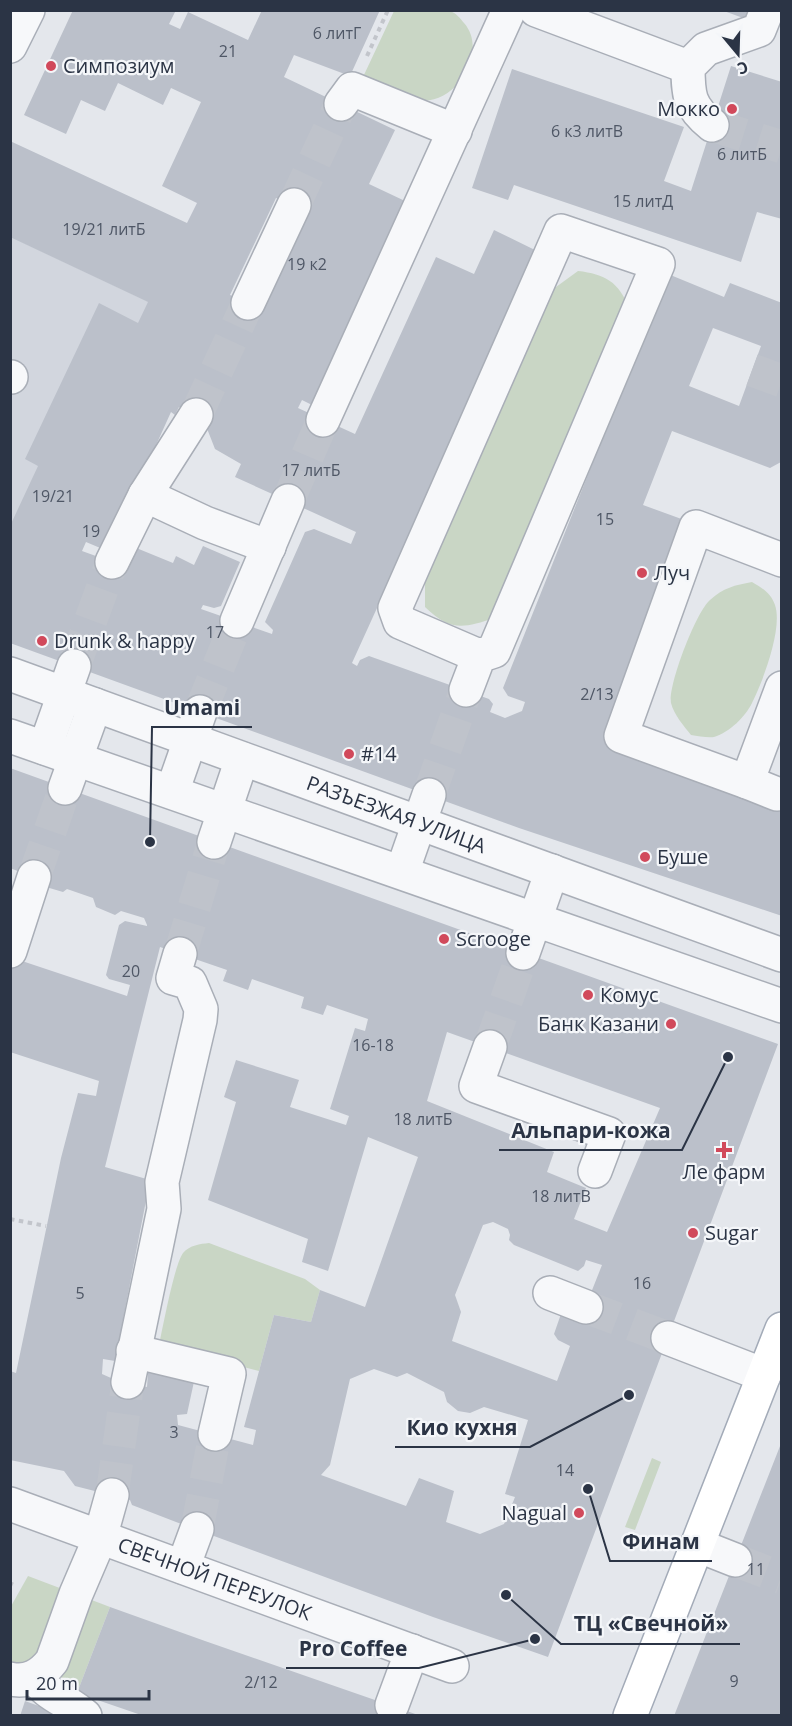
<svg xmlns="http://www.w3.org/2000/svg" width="792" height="1726" font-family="'Open Sans',sans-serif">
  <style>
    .built { fill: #d2d6de }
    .green { fill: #c9d6c5 }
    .building { fill: #bbc0ca; fill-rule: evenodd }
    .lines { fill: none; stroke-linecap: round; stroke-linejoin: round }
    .minor-tunnel { stroke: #bfc3cb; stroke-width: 33; stroke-dasharray: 33 16; stroke-linecap: butt }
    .minor-casing { stroke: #a9aeb7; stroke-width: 36 }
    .major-casing { stroke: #a3abb8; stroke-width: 36 }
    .path { stroke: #c2c5cb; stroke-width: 4; stroke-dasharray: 4.5 4.5; stroke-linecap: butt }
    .minor { stroke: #f7f8fa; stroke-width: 33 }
    .major { stroke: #fff; stroke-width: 33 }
    .poi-dot { fill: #d1495b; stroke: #f4f6f9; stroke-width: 2 }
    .labels { text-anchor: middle; stroke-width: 4.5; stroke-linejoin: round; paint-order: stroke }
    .number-label { font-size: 16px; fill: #4f5766 }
    .poi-label { font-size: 20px; fill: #2b3445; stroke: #f4f6f9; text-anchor: start }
    .street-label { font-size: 20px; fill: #2b3445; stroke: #f4f6f9 }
    .leader { fill: none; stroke: #2b3445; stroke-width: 2 }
    .callout-dot { fill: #2b3445; stroke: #f4f6f9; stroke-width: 2 }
    .callout-label { font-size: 21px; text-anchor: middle; font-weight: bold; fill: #2b3445; stroke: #f4f6f9; stroke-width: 4.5; stroke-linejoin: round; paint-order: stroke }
  </style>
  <rect width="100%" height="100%" fill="#e4e7ec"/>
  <path class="built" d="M11 237 172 313 11 646Z"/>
  <path class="green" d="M394 11C409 11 436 7 450 11 456 13 460 18 464 23 489 51 456 106 419 100 406 98 378 83 363 77Z
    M578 271C605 274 619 282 629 308L495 618C463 628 451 632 425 607V575L545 295Z
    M752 582C762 588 771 593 775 605 783 628 763 681 752 703 745 717 730 732 714 737 708 738 698 736 691 735 684 726 674 715 671 703 668 685 696 612 710 600 723 588 735 585 752 582Z
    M209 1243 305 1279 320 1290 311 1322 274 1315 259 1371 159 1345C163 1327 174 1266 183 1253 190 1245 200 1244 209 1243Z
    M652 1458 661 1462 635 1530 625 1527Z
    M28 1576 65 1590 42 1653 24 1666 11 1665 10 1608Z
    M89 1599 110 1607 77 1693 56 1686Z"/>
  <path class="building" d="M73 10H176L169 24 180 29 188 12 248 40 262 10H380L350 76 294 55 284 77 395 130 369 184 405 201 312 405 302 400 298 408 355 434 436 257 474 274 494 230 539 252 352 663 357 666 360 660 369 656 489 699 493 704 490 712 505 718 522 711 525 702 508 696 503 688 668 274 724 297 730 283 782 303 781 462 770 468 672 431 643 505 687 521 606 745 773 806 782 784V916L519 828 10 643V526L38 466 25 459 99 303 138 323 148 302 10 237V141L187 223 197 203 162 186 201 102 171 88 163 105 118 83 105 111 81 100 66 134 24 115ZM276 198 307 211 261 308 230 295ZM713 328 761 346 739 406 689 386ZM179 407 196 415 206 426 215 449 241 464 235 477 356 532 351 544 314 529 305 532 265 622 273 630 272 634 201 609 203 605 214 608 221 606 240 562 203 546 194 565 176 556 173 563 129 545 118 564 82 551 86 542 105 550 110 547 171 412 175 415Z
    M721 10H748L746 19Z
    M731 66 782 82V219L757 212 741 262 514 185 508 200 472 188 512 69 684 127 664 181 691 191Z
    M10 768 778 1044 548 1657 433 1617 176 1522 132 1505 130 1500 75 1486 64 1471 10 1460V1371L16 1373 61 1158 78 1093 96 1096 99 1081 10 1052V957L127 996 130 985 109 979 106 975 119 925 125 921 147 926V925L144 918 121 911 115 915 96 907 93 898 67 889 63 892 46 887 43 881 10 868ZM160 947 227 970 223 981 248 990 252 979 304 997 301 1008 323 1015 327 1005 368 1019 365 1031 355 1028 330 1109 349 1116 346 1125 290 1107 299 1080 236 1060 224 1097 236 1102 208 1200 308 1239 302 1262 328 1271 368 1137 418 1157 365 1307 320 1290 311 1322 274 1315 244 1427 256 1430 253 1445 178 1425 177 1415 187 1414 195 1377 148 1373 147 1387 111 1378 102 1374 103 1359 115 1361 150 1180 105 1167ZM447 1032 660 1108 607 1232 574 1219 586 1188 547 1172 554 1152 427 1101ZM493 1222 508 1229 510 1235 509 1240 514 1245 578 1271 584 1266 586 1260 602 1265 583 1313 562 1311 554 1334 558 1340 570 1346 557 1381 452 1341 461 1312 455 1295 483 1225ZM374 1369 397 1377 407 1373 444 1392 447 1402 458 1411 470 1413 484 1407 528 1420 505 1494 515 1497 504 1524 480 1534 446 1522 454 1491 419 1478 406 1506 321 1475 330 1465 350 1379Z
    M782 1441V1716H674Z
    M110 1607 205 1641 421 1716H144L77 1693Z
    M25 1701 64 1715V1716H20Z"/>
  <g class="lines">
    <path class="minor-tunnel" d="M712 125 782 147
      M294 205 341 104
      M752 370 782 381
      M196 415 248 303
      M288 501 323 420
      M74 666 112 562
      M200 712 237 621
      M429 795 466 690
      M34 877 65 788
      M180 954 214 842
      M490 1047 523 953
      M586 1307 668 1338
      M112 1495 128 1382
      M197 1529 215 1434
      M735 1560 782 1578"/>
    <g class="minor-casing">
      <g id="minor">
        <path d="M536 10 688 67"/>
        <path d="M10 46 28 10"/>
        <path d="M341 104 352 89 455 131"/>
        <path d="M712 125C689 107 688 95 688 67L706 49 759 30 767 10"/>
        <path d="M248 303 294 205"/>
        <path d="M10 377H11"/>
        <path d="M323 420 509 10"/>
        <path d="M145 495 205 523 269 547"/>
        <path d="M782 560 696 527 621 736 747 782 782 688"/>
        <path d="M112 562 145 495 196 415"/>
        <path d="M237 621 288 501"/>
        <path id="s1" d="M10 674 782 955"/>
        <path d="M466 690 479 656 494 651 658 264 561 231 395 608 400 622 479 656"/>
        <path d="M10 736 782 1006"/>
        <path d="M45 748 74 666"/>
        <path d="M747 782 777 794"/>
        <path d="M65 788 95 705"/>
        <path d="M172 792 200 712"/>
        <path d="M214 842 242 759"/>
        <path d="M402 872 429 795"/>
        <path d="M10 951 34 877"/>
        <path d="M523 953 552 871"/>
        <path d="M490 1047 476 1086 609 1134 595 1171"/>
        <path d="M550 1293 586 1307"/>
        <path d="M668 1338 764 1375"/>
        <path d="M133 1351 229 1374 215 1434"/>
        <path d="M128 1382 164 1209 162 1182 200 1020 201 1009 190 983 173 978 180 954"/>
        <path id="s2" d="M10 1504 452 1666"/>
        <path d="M697 1545 735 1560"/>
        <path d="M183 1567 197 1529"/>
        <path d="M35 1677C47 1696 69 1701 85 1716"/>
        <path d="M10 1679C28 1683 41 1675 52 1661L76 1594 100 1538 112 1495"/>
        <path d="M392 1705 412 1651"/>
      </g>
    </g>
    <g class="major-casing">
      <path id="major" d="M630 1716 782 1329"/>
    </g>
    <path class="path" d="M367 56 388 10
      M10 1219 46 1226
      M10 1586 14 1578"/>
    <use href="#minor" class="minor"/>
    <use href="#major" class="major"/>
  </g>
  <g class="poi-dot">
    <circle cx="51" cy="66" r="6"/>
    <circle cx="732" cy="109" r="6"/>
    <circle cx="642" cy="573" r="6"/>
    <circle cx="42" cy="641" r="6"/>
    <circle cx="349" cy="754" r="6"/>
    <circle cx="645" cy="857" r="6"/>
    <circle cx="444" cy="939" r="6"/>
    <circle cx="588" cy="995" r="6"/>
    <circle cx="671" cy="1024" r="6"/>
    <path d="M721 1141h6v6h6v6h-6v6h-6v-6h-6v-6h6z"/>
    <circle cx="693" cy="1233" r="6"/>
    <circle cx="579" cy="1513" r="6"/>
  </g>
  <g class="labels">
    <g class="number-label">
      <text x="337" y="39">6 литГ</text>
      <text x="228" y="57">21</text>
      <text x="587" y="137">6 к3 литВ</text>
      <text x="742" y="160">6 литБ</text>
      <text x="643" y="207">15 литД</text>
      <text x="104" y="235">19/21 литБ</text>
      <text x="307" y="270">19 к2</text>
      <text x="311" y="476">17 литБ</text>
      <text x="53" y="502">19/21</text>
      <text x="605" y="525">15</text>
      <text x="91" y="537">19</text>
      <text x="215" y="638">17</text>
      <text x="597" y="700">2/13</text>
      <text x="131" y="977">20</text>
      <text x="373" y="1051">16-18</text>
      <text x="423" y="1125">18 литБ</text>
      <text x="561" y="1202">18 литВ</text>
      <text x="642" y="1289">16</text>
      <text x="80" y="1299">5</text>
      <text x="174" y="1438">3</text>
      <text x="565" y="1476">14</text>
      <text x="756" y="1575">11</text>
      <text x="734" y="1687">9</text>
      <text x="261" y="1688">2/12</text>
    </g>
    <g class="poi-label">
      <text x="63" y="73">Симпозиум</text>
      <text x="720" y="116" text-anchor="end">Мокко</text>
      <text x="654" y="580">Луч</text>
      <text x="54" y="648">Drunk &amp; happy</text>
      <text x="361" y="761">#14</text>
      <text x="657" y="864">Буше</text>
      <text x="456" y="946">Scrooge</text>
      <text x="600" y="1002">Комус</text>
      <text x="659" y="1031" text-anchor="end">Банк Казани</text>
      <text x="724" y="1179" text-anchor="middle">Ле фарм</text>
      <text x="705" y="1240">Sugar</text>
      <text x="567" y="1520" text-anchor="end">Nagual</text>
    </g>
    <g class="street-label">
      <text dy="7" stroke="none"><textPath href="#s1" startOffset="411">РАЗЪЕЗЖАЯ УЛИЦА</textPath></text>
      <text dy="7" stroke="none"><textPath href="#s2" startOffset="218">СВЕЧНОЙ ПЕРЕУЛОК</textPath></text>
    </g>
  </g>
  <path class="leader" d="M150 842L152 727H252M728 1057L682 1150H499M629 1395L530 1447H395M588 1489L610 1561H712M506 1595L561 1644H740M535 1639L419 1668H286"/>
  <g class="callout-dot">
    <circle cx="150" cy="842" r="6"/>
    <circle cx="728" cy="1057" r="6"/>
    <circle cx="629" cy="1395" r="6"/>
    <circle cx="588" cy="1489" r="6"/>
    <circle cx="506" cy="1595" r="6"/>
    <circle cx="535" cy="1639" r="6"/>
  </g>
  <g class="callout-label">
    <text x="202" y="715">Umami</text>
    <text x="591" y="1138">Альпари-кожа</text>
    <text x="462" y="1435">Кио кухня</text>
    <text x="661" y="1549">Финам</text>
    <text x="651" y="1631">ТЦ «Свечной»</text>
    <text x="353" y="1656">Pro Coffee</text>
  </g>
  <rect width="792" height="1726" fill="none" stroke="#2b3445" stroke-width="24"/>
  <g transform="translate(738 54) rotate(161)" stroke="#f4f6f9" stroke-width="4.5" paint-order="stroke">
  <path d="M0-4.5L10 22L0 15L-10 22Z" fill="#2b3445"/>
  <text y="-9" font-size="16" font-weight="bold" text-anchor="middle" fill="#2b3445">С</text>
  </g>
  <path d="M27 1690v9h122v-9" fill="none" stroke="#2b3445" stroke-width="3"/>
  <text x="36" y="1690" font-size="18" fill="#2b3445" stroke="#f4f6f9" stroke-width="4.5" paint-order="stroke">20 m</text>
</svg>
